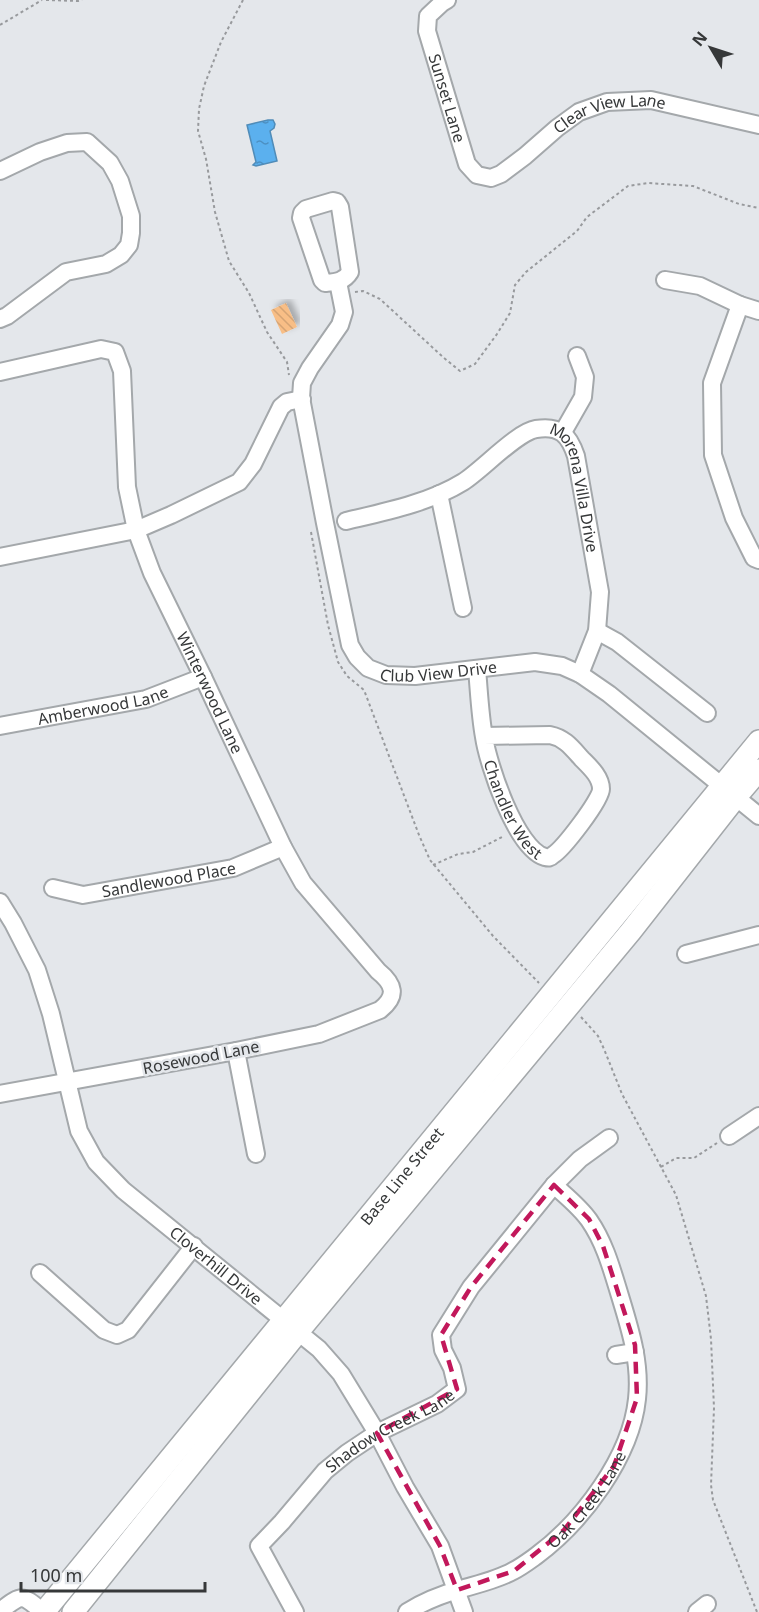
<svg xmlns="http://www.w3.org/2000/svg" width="759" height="1612" font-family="'Noto Sans',sans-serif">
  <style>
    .water { fill: url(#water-ripples); stroke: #508cb8; stroke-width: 1.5 }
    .building { fill: url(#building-back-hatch); filter: url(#shadow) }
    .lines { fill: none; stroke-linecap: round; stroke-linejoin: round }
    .minor-casing { stroke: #a4a8ab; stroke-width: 20 }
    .major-casing { stroke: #a4a8ab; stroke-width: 24 }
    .path { stroke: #989a9d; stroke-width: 2; stroke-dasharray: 3 3; stroke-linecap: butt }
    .minor { stroke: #fff; stroke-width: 16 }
    .major { stroke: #fff; stroke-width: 21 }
    .marked { fill: none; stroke: #c2185b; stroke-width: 4.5; stroke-dasharray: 12 8; stroke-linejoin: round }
    .labels { text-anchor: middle; stroke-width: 5; stroke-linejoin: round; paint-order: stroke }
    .street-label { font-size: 16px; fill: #363839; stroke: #e4e7eb }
  </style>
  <defs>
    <pattern id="water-ripples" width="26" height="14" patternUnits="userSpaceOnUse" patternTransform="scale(1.5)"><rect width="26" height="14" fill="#5bb0ee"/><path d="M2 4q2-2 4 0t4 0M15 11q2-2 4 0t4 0" fill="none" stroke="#4c90c2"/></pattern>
    <pattern id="building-back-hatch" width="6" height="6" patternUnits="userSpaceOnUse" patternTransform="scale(1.5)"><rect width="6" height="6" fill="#f8be86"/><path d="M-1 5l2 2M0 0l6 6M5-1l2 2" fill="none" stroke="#d5a474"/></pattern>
    <filter id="shadow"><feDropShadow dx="4.5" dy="-4.5" stdDeviation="3" flood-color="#0004"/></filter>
  </defs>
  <rect width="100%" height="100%" fill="#e4e7eb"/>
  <path class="water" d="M268 120H273L275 124 274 128 270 131 277 161 256 166 253 165 256 162 247 125Z"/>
  <path class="building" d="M286 303 297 327 282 334 271 310Z"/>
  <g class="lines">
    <g class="minor-casing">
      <g id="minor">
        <path id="s1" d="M447 0 442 3 428 16 427 31 467 164 477 175 491 178 501 174 525 156 557 128 579 112 607 102 651 100 759 125"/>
        <path d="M0 171 40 152 67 143 87 142 110 163 120 181 131 216V233L129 245 121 255 106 264 66 272 7 316 0 319"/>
        <path d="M333 201 337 202 340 207 350 272C344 282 335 282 325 283L322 280 301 218 302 213 306 209Z"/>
        <path d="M665 280 700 286 740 305 759 311"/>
        <path id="s2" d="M338 282 344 312 340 325 310 368 302 383 301 398 325 523 350 645 357 657 368 668 386 675 415 676 535 662 562 666 580 674 609 694 759 816"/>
        <path d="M740 305 712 383 713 455 734 518 754 558 759 560"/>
        <path id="s3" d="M0 372 101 349 115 352 122 371 127 487 136 530 152 573 203 677 283 847 303 883 378 971C394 984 398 996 380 1010L319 1034 236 1051 0 1094"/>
        <path d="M563 432 583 397 585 377 577 356"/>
        <path d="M439 494 463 608"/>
        <path id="s4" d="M346 521C384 512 429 503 463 482 482 470 517 432 536 429 560 425 569 435 576 456L600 592 597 631 580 674"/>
        <path d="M0 557 136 530 171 515 239 482 253 464 281 407 287 402 302 399"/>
        <path d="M597 631 617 642 707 713"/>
        <path id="s5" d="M477 669C479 691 480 715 484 737 488 764 516 849 545 857 549 858 550 858 553 855 563 849 601 800 601 789 601 777 590 767 582 759 572 748 565 738 550 735L484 736"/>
        <path id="s6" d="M0 726 146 699 203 677"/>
        <path id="s7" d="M53 888 83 895 233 868 283 847"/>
        <path id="s8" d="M0 902 13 923 37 970 51 1014 79 1131 96 1162 123 1190 319 1349 341 1374 377 1433 405 1487 440 1546 464 1612"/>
        <path d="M686 954 759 935"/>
        <path d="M236 1051 256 1154"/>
        <path d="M729 1136 759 1116"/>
        <path d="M40 1273 104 1330 117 1335 128 1330 194 1246"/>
        <path d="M616 1355 635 1352"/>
        <path d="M0 1611C23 1594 21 1594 43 1612"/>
        <path id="s9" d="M295 1612 259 1546 282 1522 325 1471 347 1453 377 1433 437 1404 457 1389 452 1368 443 1350 441 1335 471 1287 554 1185 580 1159 609 1138"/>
        <path id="s10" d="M407 1612C423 1602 443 1594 461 1589 478 1584 497 1580 513 1571 521 1567 529 1561 536 1556 582 1522 631 1457 637 1399 641 1363 630 1329 620 1296 612 1270 605 1243 589 1220 580 1207 566 1196 554 1185"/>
        <path d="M697 1612 707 1604"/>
      </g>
    </g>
    <g class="major-casing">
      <g id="major">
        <path id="s11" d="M44 1612 759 741"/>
        <path d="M73 1612 298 1332 631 931 736 797 759 770"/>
      </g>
    </g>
    <path class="path" d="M46 0 78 1 82 0
      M243 0 221 42 204 86 199 109 198 131 206 159 215 212 229 261 249 293 267 332 287 362 289 375
      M0 25 42 0
      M355 292 363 291 380 299 444 358 460 371 475 364 497 334 510 313 515 285 526 272 577 231 587 217 628 186 648 183 693 186 739 204 759 208
      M311 532 328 625 338 662 347 676 364 690 419 835 430 860 493 936 539 983
      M433 865 458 854 473 852 504 836
      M581 1017 598 1036 604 1049 622 1094 676 1195 706 1296 711 1339 714 1408 711 1485 713 1500 757 1612
      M661 1167 676 1158H694L717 1143"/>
    <use href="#minor" class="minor"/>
    <use href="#major" class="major"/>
  </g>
  <path class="marked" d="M554 1185 589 1219 603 1246 635 1345 637 1398 614 1466 564 1530 514 1571 457 1590 440 1546 377 1433 457 1389 441 1335 471 1287Z"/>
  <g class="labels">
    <g class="street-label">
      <text dy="6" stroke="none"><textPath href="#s1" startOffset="110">Sunset Lane</textPath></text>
      <text dy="6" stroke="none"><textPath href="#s1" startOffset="348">Clear View Lane</textPath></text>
      <text dy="6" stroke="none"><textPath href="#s4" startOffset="298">Morena Villa Drive</textPath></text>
      <text dy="6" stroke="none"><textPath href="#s2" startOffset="482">Club View Drive</textPath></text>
      <text dy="6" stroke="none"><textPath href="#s3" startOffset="477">Winterwood Lane</textPath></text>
      <text dy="6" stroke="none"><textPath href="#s6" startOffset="105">Amberwood Lane</textPath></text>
      <text dy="6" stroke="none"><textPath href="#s5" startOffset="147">Chandler West</textPath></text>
      <text dy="6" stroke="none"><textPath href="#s7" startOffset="118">Sandlewood Place</textPath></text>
      <text transform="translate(201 1057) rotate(-11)" y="6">Rosewood Lane</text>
      <text dy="6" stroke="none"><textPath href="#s11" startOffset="564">Base Line Street</textPath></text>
      <text dy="6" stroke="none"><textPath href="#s8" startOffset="438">Cloverhill Drive</textPath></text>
      <text dy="6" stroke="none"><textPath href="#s9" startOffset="252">Shadow Creek Lane</textPath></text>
      <text dy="6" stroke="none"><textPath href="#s10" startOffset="218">Oak Creek Lane</textPath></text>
    </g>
  </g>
  <g transform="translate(711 48) rotate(309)" stroke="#e4e7eb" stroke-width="4.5" paint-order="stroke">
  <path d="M0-4.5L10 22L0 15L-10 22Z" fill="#363839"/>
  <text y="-9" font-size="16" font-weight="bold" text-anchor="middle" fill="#363839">N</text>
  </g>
  <path d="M21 1582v9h184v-9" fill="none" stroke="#363839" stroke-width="3"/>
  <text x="30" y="1582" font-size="18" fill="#363839" stroke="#e4e7eb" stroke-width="4.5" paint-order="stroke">100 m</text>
</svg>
